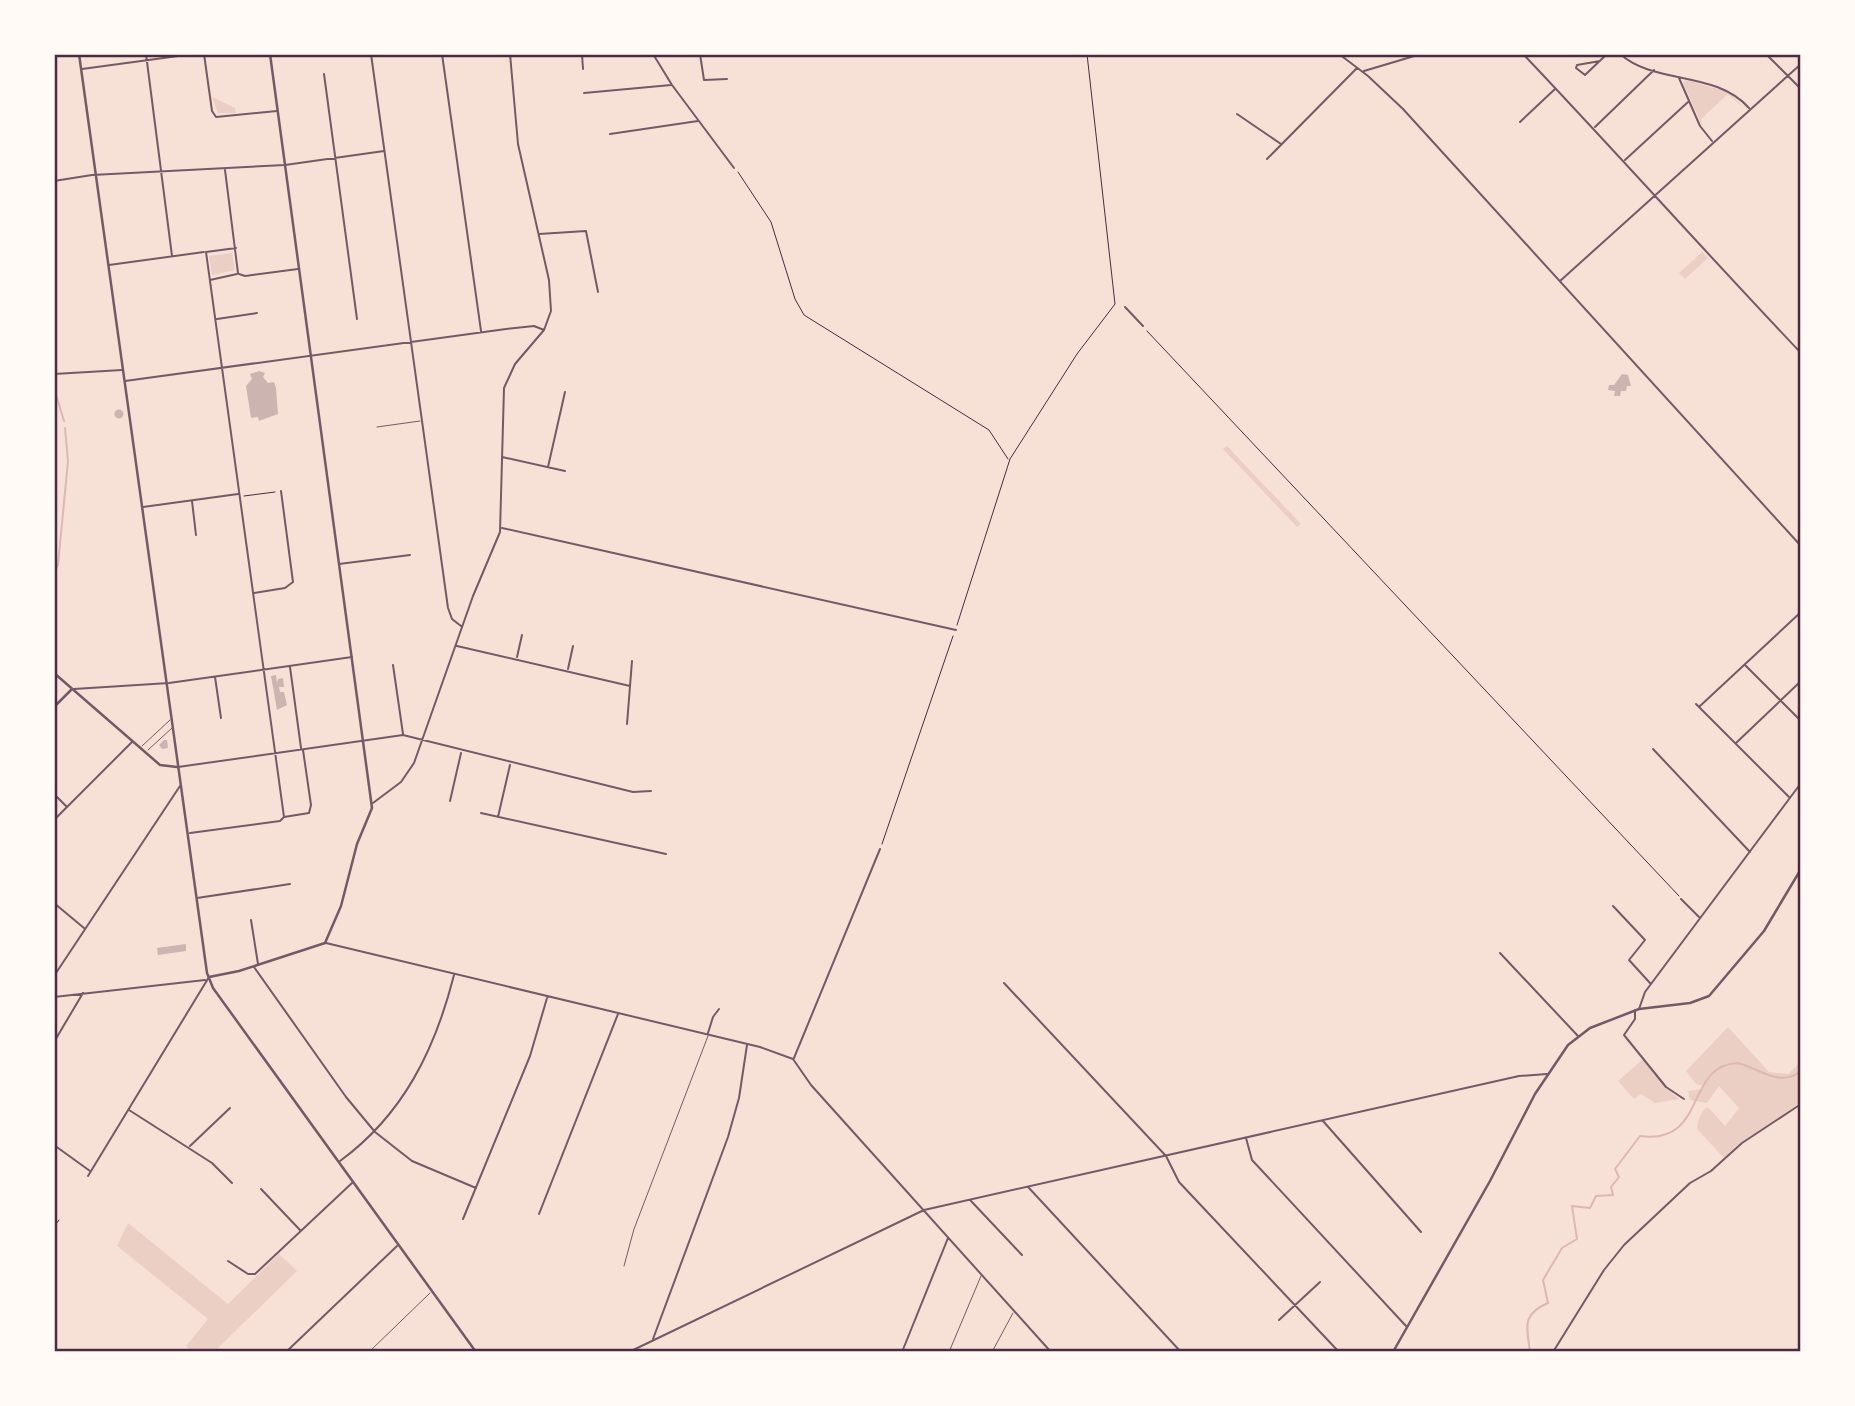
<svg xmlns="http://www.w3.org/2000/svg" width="1855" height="1406" font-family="'Space Grotesk',sans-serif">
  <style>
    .green { fill: #ebcfc5 }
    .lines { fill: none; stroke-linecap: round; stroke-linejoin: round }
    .stream { stroke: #dcb8b0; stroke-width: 2 }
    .building { fill: #ccb4b1 }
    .path { stroke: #4a2c40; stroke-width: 1 }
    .service { stroke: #755966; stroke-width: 1 }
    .minor { stroke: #755966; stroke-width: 2 }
    .tertiary { stroke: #755966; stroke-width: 2.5 }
    .neatline { fill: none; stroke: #4a2c40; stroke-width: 2.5 }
  </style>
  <rect width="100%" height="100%" fill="#f7e1d7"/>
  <path class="green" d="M1686 80 1729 92 1745 109 1728 94 1701 119 1703 127 1683 83Z
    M212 97 235 108 236 113H218Z
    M1702 252 1708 258 1685 279 1679 273Z
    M232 253 235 270 212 275 209 256Z
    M1227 446 1301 524 1297 527 1223 449Z
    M1728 1027 1769 1072 1788 1074 1801 1062V1102L1736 1146 1724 1158 1697 1129C1698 1122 1700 1110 1708 1107L1725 1126 1739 1108 1719 1086 1707 1103 1690 1100 1688 1091 1703 1089 1704 1086 1696 1084 1686 1071Z
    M1643 1059 1667 1089 1679 1099 1655 1103 1641 1094 1634 1099 1618 1081Z
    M128 1223 228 1304 279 1254 297 1271 214 1352H192L186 1346 208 1319 117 1246Z"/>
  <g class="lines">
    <path class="stream" d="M54 388 64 421
      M54 573 58 565 68 461 65 428
      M1530 1352C1527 1326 1521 1315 1548 1303L1543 1280 1562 1248 1577 1239 1572 1206 1590 1208 1596 1196 1613 1195 1611 1187 1619 1177 1615 1169 1640 1136C1708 1145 1684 1066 1737 1063 1756 1066 1779 1089 1801 1071"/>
  </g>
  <path class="building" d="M259 371 265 373 263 377 268 383 274 382 276 388 278 414 259 421 258 417 251 418 246 386 252 379 250 374Z
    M1622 374 1628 375 1631 386H1627L1626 391H1621L1620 396H1614L1615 391 1608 390 1609 385H1614Z
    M114.5 414a4.5 4.5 0 1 1 9 0a4.5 4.5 0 1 1-9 0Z
    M276 675 277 683 278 679 283 678 284 687H279L280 692H284L287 705 277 710 271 676Z
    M164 740H167L168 748 162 749 159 745Z
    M186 944V951L158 955 157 948Z"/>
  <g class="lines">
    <path class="path" d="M738 172 771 222 795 299 804 315 989 430 1008 459
      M1147 331 1679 896
      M244 496 275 492
      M957 625 1010 459 1077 354 1115 304 1087 54
      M882 844 953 636
      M54 1227 59 1220"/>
    <path class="service" d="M377 427 420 421
      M142 746 170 720
      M148 750 172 728
      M624 1266 634 1229 708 1036
      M369 1352 430 1293
      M949 1352 981 1276
      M992 1352 1013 1313"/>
    <path class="minor" d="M146 54 172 256
      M204 54 212 111 216 117 277 111
      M371 54 448 608 452 619 461 626
      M442 54 481 331
      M582 54 583 69
      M653 54 672 85 734 168
      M700 54 704 80 727 79
      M1339 54 1368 76 1403 109 1801 546
      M1523 54C1617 153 1707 254 1801 353
      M1620 54C1655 85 1715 70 1749 108
      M1766 54 1801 89
      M1600 61 1577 65 1576 68 1585 75 1607 54
      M82 69 193 54
      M1364 71 1421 54
      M324 74 357 319
      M1679 78 1700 126 1712 141
      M584 93 671 85
      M1237 114 1281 144
      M1520 122 1555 89
      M1595 127 1654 70
      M610 134 698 121
      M1267 159 1357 68
      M1625 160 1688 102
      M225 170 238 273
      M54 181 92 175 285 165 384 151
      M539 234 586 231 598 292
      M236 248 206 252 284 817
      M109 265 204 252
      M239 274 245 276 298 269
      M210 280 237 274
      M1560 281 1801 64
      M1125 307 1143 326
      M217 319 257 313
      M54 366 56 373
      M54 374 122 370
      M125 381 506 329 534 326 544 330
      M502 457 565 471
      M548 467 565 392
      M192 501 196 535
      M143 507 238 494
      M502 528 956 630
      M339 564 410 555
      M254 593 285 588 293 582 281 491
      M457 646 630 686
      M517 657 522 635
      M393 665 403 734
      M1745 665 1801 721
      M290 667 301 748
      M568 669 573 646
      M215 677 221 718
      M74 689 169 683 352 657
      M1696 704 1789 797
      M1700 706 1801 612
      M627 724 632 661
      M1736 743 1801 681
      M1653 749 1750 852
      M178 767 403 735 633 792 651 791
      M54 794 66 806
      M450 801 461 753
      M373 803 401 782 414 763 473 596 500 532 504 388 515 364 544 330 551 311 549 280 518 144 510 54
      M481 813 666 854
      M498 817 510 765
      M54 820 132 742
      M190 833 280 821 284 817 309 813 311 805 303 750
      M197 898 290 884
      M1681 899 1700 918
      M54 903 84 928
      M1613 906 1645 940 1629 960 1650 983
      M251 920 258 964
      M326 943 760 1047 793 1059 811 1085 1051 1352
      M1500 953 1578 1036
      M254 967 346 1097 375 1132 412 1161 476 1188
      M54 976 180 786
      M1004 983 1166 1156 1179 1182 1339 1352
      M54 997 205 980
      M1639 1009 1645 992 1801 783
      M1635 1010V1019L1624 1035 1666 1087 1684 1099
      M708 1033 713 1017 719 1009
      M54 1042 83 993
      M794 1058 880 849
      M129 1110 212 1163 232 1183
      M1323 1121 1421 1232
      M1246 1138 1252 1160 1406 1326
      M54 1145 90 1171
      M190 1146 230 1108
      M340 1161C403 1115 435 1050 454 975
      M88 1176 209 977
      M1029 1188 1181 1352
      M261 1189 300 1230
      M971 1201 1022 1255
      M539 1214 618 1014
      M463 1219 530 1056 547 998
      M228 1261 248 1274H255L352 1183
      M1279 1320 1320 1282
      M653 1339 728 1137 739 1098 747 1045
      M286 1352 397 1246
      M629 1352 924 1210 1519 1076 1547 1074
      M902 1352 948 1238
      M1553 1352 1604 1270 1624 1245 1690 1183 1711 1171 1742 1143 1801 1104"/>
    <path class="tertiary" d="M79 54 207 973 213 988 476 1352
      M54 673 160 765 177 767
      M54 707 72 689
      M209 977 239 971 325 943 341 906 357 844 372 808 270 54
      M1393 1352 1490 1181 1535 1094 1568 1045 1590 1028 1639 1009 1690 1003 1709 996 1764 931 1801 869"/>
  </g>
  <rect width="1855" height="1406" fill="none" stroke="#fffaf5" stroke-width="112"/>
  <rect x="56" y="56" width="1743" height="1294" class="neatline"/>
</svg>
